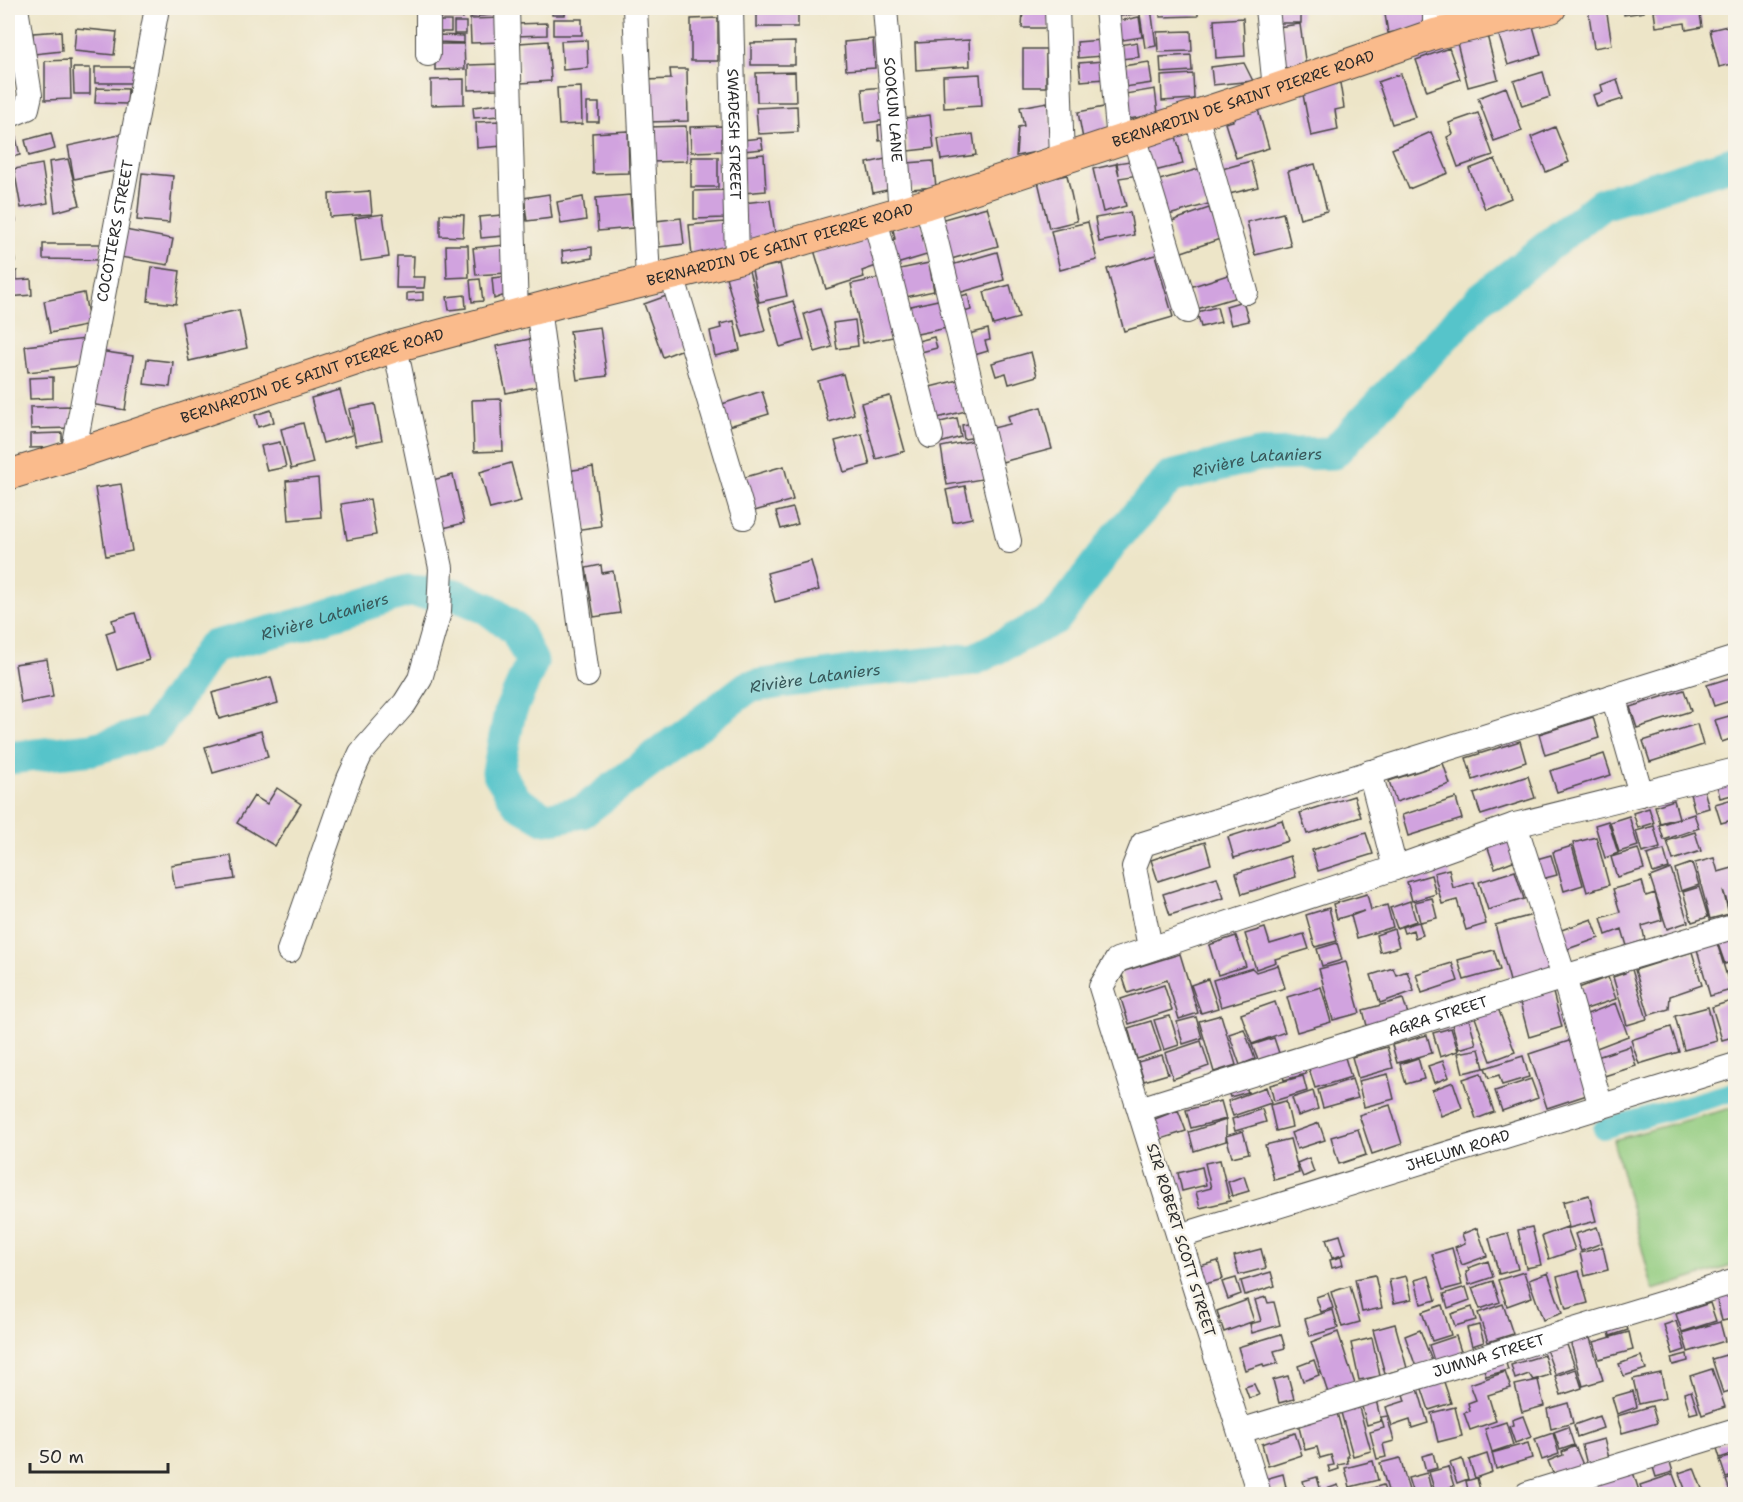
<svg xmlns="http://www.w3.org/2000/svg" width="1743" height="1502" font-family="'Shantell Sans',sans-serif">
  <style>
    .green { fill: #93cc80; stroke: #5f7c56; stroke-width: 1.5 }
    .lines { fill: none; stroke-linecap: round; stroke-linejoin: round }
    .canal { stroke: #56c4ca; stroke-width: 20 }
    .river { stroke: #56c4ca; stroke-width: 33 }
    .building { fill: #d1a3df }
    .minor-casing { stroke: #484743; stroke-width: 26 }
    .major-casing { stroke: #484743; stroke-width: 32 }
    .minor { stroke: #fff; stroke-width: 24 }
    .major { stroke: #fabb8c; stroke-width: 30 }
    .labels { text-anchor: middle; stroke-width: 5; stroke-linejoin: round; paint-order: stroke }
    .street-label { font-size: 15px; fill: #2b2b2b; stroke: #f7f3e8 }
    .water-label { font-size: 16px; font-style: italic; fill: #38595b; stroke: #f7f3e8 }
  </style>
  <rect width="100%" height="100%" fill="#f7f3e8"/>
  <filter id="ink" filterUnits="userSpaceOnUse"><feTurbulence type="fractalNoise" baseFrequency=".0167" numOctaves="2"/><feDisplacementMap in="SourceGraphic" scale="12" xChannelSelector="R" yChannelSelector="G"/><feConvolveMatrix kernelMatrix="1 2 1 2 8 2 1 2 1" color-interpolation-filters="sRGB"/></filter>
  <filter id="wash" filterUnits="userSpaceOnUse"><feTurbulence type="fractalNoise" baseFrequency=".008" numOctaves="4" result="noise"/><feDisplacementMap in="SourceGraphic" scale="24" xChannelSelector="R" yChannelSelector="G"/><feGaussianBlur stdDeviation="1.35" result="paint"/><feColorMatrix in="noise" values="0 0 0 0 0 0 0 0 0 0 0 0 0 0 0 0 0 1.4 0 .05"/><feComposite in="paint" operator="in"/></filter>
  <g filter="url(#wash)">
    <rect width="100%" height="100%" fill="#ede5c8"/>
    <path class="green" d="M1735 1107V1265L1653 1290 1613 1140Z"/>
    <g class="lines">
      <path class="canal" d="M1603 1129 1736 1091"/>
      <path class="river" id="s1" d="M8 758 93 749 154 731 212 647 298 625 408 591 456 595 488 609 516 630 532 662 510 712 498 772 517 802 546 819 582 812 748 687 850 672 975 659 1056 618 1115 539 1171 477 1259 455 1333 453 1479 300 1602 204 1736 162"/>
    </g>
    <g id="blocks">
      <path class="building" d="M469 8H490L491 15 470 17Z
        M552 8H566L565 15H552Z
        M757 8H798V27H757Z
        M1023 8H1050L1049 28H1022Z
        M1115 8H1134L1135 14 1116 17Z
        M1139 8H1151L1156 46 1145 48Z
        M1160 8H1198V16L1160 17Z
        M1278 8H1301V23H1278Z
        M1384 8H1427L1430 26 1388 33Z
        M1588 8H1606L1612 45 1594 48Z
        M1624 8H1644V12L1624 15Z
        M1665 8H1699L1702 27 1686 30 1685 23 1656 27 1654 11 1665 9Z
        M438 9 463 10V18H437Z
        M1139 17 1142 37 1117 41 1114 22Z
        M502 18V42L471 43 470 19Z
        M718 18V61H691V19Z
        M1243 18 1245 56 1216 58 1214 20Z
        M553 19H582V35H553Z
        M1531 19 1541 55 1508 65 1497 29Z
        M440 21H451V32H440Z
        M454 22H466V34H454Z
        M547 23V35L515 36V24Z
        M1300 24 1306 67 1283 70 1277 27Z
        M1736 24V63L1719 67 1710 30Z
        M76 28 117 32 114 55 74 51Z
        M61 31 62 51 34 54 33 33Z
        M1191 31 1192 51 1158 52 1157 32Z
        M438 35 464 36V43L438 42Z
        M1487 35 1498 79 1468 87 1457 43Z
        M873 39 875 68 846 70 844 42Z
        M587 40 588 68 563 70 561 41Z
        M969 40 970 66 916 70 915 43Z
        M1101 40 1102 56 1078 58 1077 42Z
        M548 41 551 81 521 83 519 43Z
        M795 42V65H751V43Z
        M1137 42 1139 57 1121 59 1119 45Z
        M435 44H464L465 69 435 70Z
        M1449 48 1460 79 1427 91 1416 60Z
        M1023 49H1046V87H1023Z
        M1191 55 1192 71 1161 73 1160 57Z
        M70 60 71 99 45 100V61Z
        M1103 61 1104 79 1081 81 1079 63Z
        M1149 62 1152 83 1125 87 1123 66Z
        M1244 63 1253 81 1213 85 1211 67Z
        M500 64 501 89 468 90V65Z
        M95 67H135L134 83H95Z
        M73 68H90V94H74Z
        M670 69H687L688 121 646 122V80L671 79Z
        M795 72 796 102H757L756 73Z
        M1543 72 1550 97 1522 106 1514 81Z
        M980 74 982 106 944 108 943 76Z
        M1193 74 1194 99 1162 101 1161 76Z
        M1401 74 1415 117 1392 124 1378 82Z
        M1339 77 1344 108 1335 110 1338 130 1311 136 1301 84Z
        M464 79V104L431 105V80Z
        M1617 79 1623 99 1597 107 1593 95 1603 92 1601 85Z
        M581 87 582 124 559 125 557 88Z
        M884 87 887 120 865 123 862 89Z
        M1506 87 1522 131 1494 141 1478 98Z
        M96 88 128 89 127 104 95 103Z
        M1155 89 1158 114 1129 119 1125 94Z
        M12 91 15 105 8 107V92Z
        M1047 102 1056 148 1016 156 1018 127 1024 126 1020 107Z
        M587 103H599V122H587Z
        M498 104 499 116 474 118 473 107Z
        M797 106 798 132 758 134 756 108Z
        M1257 106 1269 148 1236 158 1225 123 1233 121 1231 114Z
        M1104 107 1109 134 1083 139 1078 112Z
        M1478 113 1493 155 1458 167 1447 137 1453 134 1449 123Z
        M930 115 934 148 908 151 905 118Z
        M502 121 503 146 477 148 476 122Z
        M889 124 890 140 879 141 878 125Z
        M13 125 20 155 8 158V127Z
        M686 126 687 161 650 162 648 127Z
        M723 126 724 151 691 152 690 127Z
        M1555 127 1569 162 1546 172 1531 137Z
        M628 131 629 173 593 174 592 133Z
        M1175 132 1183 164 1150 172 1142 140Z
        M1431 132 1448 173 1409 189 1392 149Z
        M51 133 55 149 29 156 25 140Z
        M124 134 119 170 74 179 68 146Z
        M973 134 976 155 941 160 938 139Z
        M761 138 763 149 743 151 742 140Z
        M764 154 766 191 743 193 741 156Z
        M691 157H718V187H691Z
        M890 158 896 188 873 193 867 163Z
        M68 159 80 205 55 212 49 162Z
        M1495 159 1511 198 1485 209 1469 169Z
        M1136 160 1139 175 1119 178 1126 206 1103 212 1093 169 1116 164 1119 175 1117 163Z
        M933 161 936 187 910 189 907 163Z
        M1251 161 1258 187 1229 194 1222 169Z
        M42 164 48 203 21 208 14 169Z
        M1315 164 1327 211 1300 218 1288 171Z
        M1202 168 1212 203 1165 216 1156 181Z
        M142 173 173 176 169 223 137 220Z
        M1067 175 1077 221 1049 228 1038 181Z
        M8 179 16 221 8 222Z
        M724 190V218L694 219V191Z
        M370 191 372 214 330 217 329 194Z
        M549 194 552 218 527 221 524 198Z
        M630 195 633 228 598 231 596 198Z
        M583 197 586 220 561 224 557 202Z
        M770 200 776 240 743 245V203Z
        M987 207 998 246 951 259 940 220Z
        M1209 208 1220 239 1179 253 1169 222Z
        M1130 212 1134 235 1099 242 1095 218Z
        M1283 213 1291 246 1255 255 1247 222Z
        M383 214 389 257 361 261 355 218Z
        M440 214 464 215 463 237 440 236Z
        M502 215 504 236 481 238 479 217Z
        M681 218 684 244 659 247 656 221Z
        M921 221 930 254 890 266 884 242 895 239 893 229Z
        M725 222 728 252 692 256 689 225Z
        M1088 222 1097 260 1060 270 1051 231Z
        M125 230 173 239 168 265 120 257Z
        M872 232 882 264 862 271 864 277 826 289 814 250Z
        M8 237H11L15 261 8 262Z
        M43 244H101V260L43 259Z
        M446 245H468L469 277 447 278Z
        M505 245 507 273 476 275 473 248Z
        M592 247V258L563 263 562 251Z
        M997 252 1004 280 955 294 948 266Z
        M1155 255 1173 317 1124 331 1107 269Z
        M397 256H414L413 277H425L424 288H396Z
        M929 263 934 291 901 298 895 270Z
        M780 264 787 296 759 302 752 270Z
        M152 267 180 271 176 304 148 301Z
        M8 271H17V280L31 279 32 295 8 297Z
        M749 271 765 331 743 337 726 277Z
        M1231 274 1237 297 1197 309 1190 287Z
        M510 276 511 298 502 296 494 299 492 278Z
        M880 278 893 337 863 343 851 284Z
        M480 279 483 301 472 302 470 280Z
        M1010 285 1019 318 993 325 984 292Z
        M423 292V300L407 301V293Z
        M84 293 90 325 50 333 44 301Z
        M672 294 691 346 663 357 644 304Z
        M968 294 971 310 957 314 954 298Z
        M465 295 466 308 449 310 447 297Z
        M947 298 952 327 912 335 906 307Z
        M793 301 804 340 780 347 769 308Z
        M1243 301 1249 321 1231 325 1226 306Z
        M1217 307 1221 322 1201 327 1197 312Z
        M820 309 832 347 815 352 804 314Z
        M239 310 247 348 189 361 182 322Z
        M855 320 858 346 837 349 833 323Z
        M734 321 740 350 715 356 710 331 721 328 720 324Z
        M600 327 607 376 577 380 570 331Z
        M988 329 990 340 985 341 988 351 971 356 965 335Z
        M934 337 937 348 921 352 918 341Z
        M85 339 88 365 28 372 25 346Z
        M530 339 540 386 506 393 496 346Z
        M99 351 133 356 125 410 90 404Z
        M1031 352 1037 376 1009 384 1006 373 996 376 992 363Z
        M147 359 173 362 170 387 144 384Z
        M843 374 854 414 829 422 818 381Z
        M53 377V398L30 399 29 378Z
        M962 379 970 410 933 419 926 388Z
        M340 390 352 435 323 443 311 398Z
        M762 391 769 414 729 426 722 404Z
        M890 396 905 451 876 459 861 403Z
        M501 399 503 451 474 452 472 400Z
        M375 404 382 440 356 445 349 409Z
        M71 406 72 428 31 429 30 407Z
        M1041 407 1052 449 1002 462 993 428 1010 424 1008 416Z
        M271 410 274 422 258 427 255 415Z
        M957 418 961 437 940 443 936 423Z
        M303 423 313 463 291 469 281 429Z
        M975 423 977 437 964 439 962 425Z
        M62 433V447L30 448V434Z
        M862 434 870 465 844 472 835 441Z
        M981 439 988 478 947 485 941 447Z
        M280 442 286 467 267 471 261 446Z
        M511 463 521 501 490 509 480 472Z
        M784 466 793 500 751 512 742 478Z
        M593 467 601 526 575 530 567 471Z
        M453 475 464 523 439 529 428 481Z
        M318 478 321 517 289 520 286 481Z
        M121 484 132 551 106 556 95 488Z
        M965 486 972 518 953 522 946 490Z
        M370 499 376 535 347 540 341 504Z
        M793 508 798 524 781 529 776 512Z
        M811 561 819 590 775 602 767 573Z
        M601 565 602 573 613 571 620 613 594 617 586 568Z
        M135 613 149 660 117 670 106 633 115 630 112 620Z
        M47 659 53 697 21 703 15 664Z
        M1736 676V699L1714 706 1707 685Z
        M271 677 278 703 219 719 212 693Z
        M1684 690 1691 711 1637 728 1630 707Z
        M1736 714V737L1722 742 1715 720Z
        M1593 717 1599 738 1545 755 1539 734Z
        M1697 724 1703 745 1650 762 1643 741Z
        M261 731 268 757 213 773 205 747Z
        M1520 741 1526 762 1473 780 1466 758Z
        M1604 754 1611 775 1557 792 1550 771Z
        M1443 763 1450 784 1396 802 1389 781Z
        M1528 776 1535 798 1481 815 1474 794Z
        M1733 782 1736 794 1720 798 1717 785Z
        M277 788 301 804 275 846 237 823 254 796 267 804Z
        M1704 790 1709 808 1695 812 1690 794Z
        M1354 796 1361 817 1307 834 1300 813Z
        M1456 798 1462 819 1408 836 1402 815Z
        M1736 798V819L1721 823 1715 804Z
        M1674 800 1679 818 1660 823 1655 806Z
        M1649 808 1654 823 1638 828 1633 813Z
        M1694 814 1699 828 1664 840 1659 825Z
        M1629 816 1638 846 1619 852 1610 822Z
        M1282 820 1288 841 1234 858 1228 837Z
        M1608 821 1618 853 1605 858 1595 825Z
        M1654 826 1660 848 1642 853 1636 831Z
        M1695 832 1701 851 1673 860 1667 841Z
        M1366 833 1373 854 1318 871 1312 850Z
        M1510 837 1518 859 1495 868 1487 845Z
        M1596 837 1609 885 1587 892 1573 843Z
        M1205 842 1211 864 1158 881 1151 860Z
        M1572 846 1583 885 1564 891 1553 852Z
        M1638 849 1644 869 1617 877 1611 857Z
        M1664 850 1669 868 1653 873 1647 855Z
        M1551 855 1557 875 1538 880 1533 860Z
        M231 856 235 879 175 888 171 865Z
        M1290 856 1296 877 1242 894 1236 873Z
        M1714 858 1718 872 1736 867V908L1730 910 1723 890 1729 914 1710 919 1695 863Z
        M1692 863 1699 885 1681 891 1675 869Z
        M1449 869 1453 888 1474 882 1486 924 1466 930 1457 900 1442 904 1434 873Z
        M1671 869 1688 922 1667 929 1650 877Z
        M1515 871 1524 899 1488 910 1479 882Z
        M1431 875 1436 894 1412 901 1407 882Z
        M1217 877 1224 898 1170 915 1163 894Z
        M1642 881 1646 896 1655 893 1662 920 1642 926 1645 940 1627 946 1622 929 1606 935 1601 918 1620 912 1613 889Z
        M1699 887 1708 917 1692 922 1683 892Z
        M1367 894 1371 910 1387 905 1393 927 1357 938 1351 916 1364 911 1337 919 1333 904Z
        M1432 898 1437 918 1420 922 1415 902Z
        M1410 901 1416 921 1397 928 1390 908Z
        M1329 908 1337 941 1315 947 1306 915Z
        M1540 913 1555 969 1510 981 1495 925Z
        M1592 919 1599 938 1562 951 1556 932Z
        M1419 922 1423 935 1415 938 1413 930 1404 933 1402 927Z
        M1265 928 1270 944 1304 934 1309 949 1275 959 1276 962 1256 969 1245 934Z
        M1394 929 1399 947 1380 952 1376 935Z
        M1236 936 1246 966 1218 975 1209 945Z
        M1715 936 1731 990 1710 996 1695 942Z
        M1736 938V960L1725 964 1718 944Z
        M1337 943 1342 960 1322 966 1317 949Z
        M1494 950 1500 970 1464 980 1458 960Z
        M1692 952 1702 985 1670 996 1669 1009 1649 1015 1635 970Z
        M1180 954 1198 1013 1179 1019 1167 980 1128 993 1121 972Z
        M1346 962 1360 1013 1333 1020 1319 969Z
        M1452 963 1458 981 1422 993 1416 974Z
        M1630 963 1647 1019 1627 1025 1613 977 1625 973 1623 965Z
        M1278 965 1285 988 1221 1007 1213 980 1252 968 1256 972Z
        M1393 968 1396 975 1407 971 1414 991 1380 1003 1371 975Z
        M1608 977 1616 999 1583 1010 1576 989Z
        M1208 979 1218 1008 1201 1013 1191 985Z
        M1164 985 1172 1010 1129 1024 1121 999Z
        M1321 987 1331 1022 1297 1032 1287 997Z
        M1552 989 1562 1027 1529 1037 1519 999Z
        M1403 999 1408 1014 1367 1026 1363 1010Z
        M1734 1000 1736 1036 1722 1040 1712 1007Z
        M1275 1002 1285 1032 1252 1044 1241 1014Z
        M1496 1003 1515 1052 1491 1061 1473 1012Z
        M1616 1003 1628 1036 1594 1049 1582 1016Z
        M1708 1007 1717 1041 1684 1050 1675 1016Z
        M1467 1012 1476 1044 1459 1049 1450 1017Z
        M1221 1015 1236 1065 1214 1072 1199 1021Z
        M1170 1016 1179 1045 1164 1050 1154 1020Z
        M1196 1017 1202 1038 1183 1044 1177 1022Z
        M1151 1021 1161 1051 1137 1059 1128 1028Z
        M1671 1027 1679 1052 1639 1064 1631 1040Z
        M1451 1028 1458 1051 1440 1057 1433 1033Z
        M1244 1029 1255 1059 1240 1065 1229 1034Z
        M1427 1035 1432 1053 1397 1063 1392 1045Z
        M1274 1038 1279 1053 1258 1060 1252 1045Z
        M1572 1040 1590 1094 1547 1108 1529 1054Z
        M1201 1041 1209 1066 1173 1079 1165 1053Z
        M1630 1046 1636 1066 1601 1077 1594 1058Z
        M1387 1047 1393 1068 1358 1078 1352 1057Z
        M1479 1049 1484 1068 1463 1073 1458 1053Z
        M1343 1051 1351 1077 1315 1088 1307 1062Z
        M1162 1055 1168 1074 1144 1081 1138 1062Z
        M1523 1056 1529 1077 1502 1085 1499 1075 1489 1078 1485 1068Z
        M1418 1058 1424 1079 1406 1084 1400 1064Z
        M1443 1061 1449 1077 1434 1083 1428 1066Z
        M1302 1062 1306 1074 1284 1080 1281 1068Z
        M1481 1073 1494 1112 1476 1119 1463 1079Z
        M1388 1074 1394 1099 1364 1107 1358 1081Z
        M1303 1076 1307 1091 1274 1101 1270 1085Z
        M1243 1079 1248 1092 1230 1097 1226 1085Z
        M1352 1079 1358 1098 1323 1108 1318 1090Z
        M1531 1079 1538 1098 1502 1111 1495 1091Z
        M1453 1082 1462 1108 1441 1116 1432 1090Z
        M1266 1087 1271 1103 1233 1116 1228 1101Z
        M1313 1091 1318 1109 1298 1116 1292 1098Z
        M1221 1101 1226 1119 1191 1128 1186 1110Z
        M1286 1101 1292 1127 1276 1131 1270 1105Z
        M1390 1105 1402 1144 1372 1154 1359 1115Z
        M1262 1109 1266 1122 1235 1131 1232 1119Z
        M1178 1110 1186 1131 1161 1139 1155 1119Z
        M1226 1120V1141L1194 1151 1189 1132Z
        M1319 1123 1325 1140 1297 1149 1291 1133Z
        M1358 1129 1366 1155 1339 1164 1331 1137Z
        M1243 1131 1249 1153 1232 1157 1226 1136Z
        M1290 1139 1299 1173 1274 1180 1265 1145Z
        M1309 1158 1314 1172 1303 1177 1297 1163Z
        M1220 1160 1230 1201 1200 1208 1196 1192 1211 1188 1205 1163Z
        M1202 1167 1206 1185 1182 1191 1178 1173Z
        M1244 1176 1249 1191 1232 1196 1228 1182Z
        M1589 1195 1596 1221 1569 1228 1563 1202Z
        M1532 1227 1541 1265 1526 1268 1518 1230Z
        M1567 1227 1575 1250 1549 1259 1542 1236Z
        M1597 1227 1602 1243 1581 1251 1575 1234Z
        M1477 1228 1487 1256 1462 1265 1455 1247 1465 1243 1462 1234Z
        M1508 1233 1518 1269 1499 1274 1489 1238Z
        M1340 1235 1346 1254 1332 1258 1326 1239Z
        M1603 1247 1608 1270 1585 1276 1580 1253Z
        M1452 1248 1462 1285 1443 1290 1432 1254Z
        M1261 1249 1266 1268 1239 1275 1234 1256Z
        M1341 1257 1343 1265 1332 1268 1330 1260Z
        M1218 1261 1223 1279 1205 1284 1200 1266Z
        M1488 1261 1493 1277 1469 1285 1466 1272 1469 1271 1468 1268Z
        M1579 1271 1588 1303 1566 1309 1557 1277Z
        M1271 1272 1275 1286 1245 1295 1241 1281Z
        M1524 1272 1532 1297 1507 1306 1498 1280Z
        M1548 1273 1562 1313 1543 1320 1529 1280Z
        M1375 1275 1382 1308 1362 1312 1355 1279Z
        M1406 1276 1412 1299 1394 1303 1389 1280Z
        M1429 1276 1436 1300 1421 1304 1415 1280Z
        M1236 1278 1241 1294 1228 1299 1222 1282Z
        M1493 1281 1500 1302 1480 1309 1472 1288Z
        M1350 1286 1360 1322 1342 1327 1331 1292Z
        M1466 1287 1470 1300 1448 1308 1444 1294Z
        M1736 1287V1318L1722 1321 1715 1292Z
        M1328 1293 1333 1308 1321 1312 1316 1297Z
        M1266 1297 1268 1303 1274 1302 1280 1325 1252 1333 1250 1324 1261 1321 1255 1300Z
        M1247 1300 1254 1321 1224 1332 1217 1311Z
        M1710 1303 1716 1321 1682 1332 1676 1314Z
        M1503 1304 1513 1334 1488 1342 1478 1313Z
        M1442 1305 1451 1335 1432 1341 1422 1312Z
        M1472 1307 1476 1320 1455 1326 1451 1314Z
        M1333 1310 1338 1328 1310 1336 1305 1319Z
        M1625 1321 1628 1330 1610 1336 1608 1326Z
        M1676 1321 1685 1350 1673 1354 1664 1325Z
        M1720 1322 1725 1341 1688 1352 1682 1333Z
        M1395 1324 1407 1368 1385 1374 1373 1330Z
        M1479 1325 1484 1342 1472 1346 1467 1328Z
        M1420 1330 1432 1361 1416 1367 1405 1336Z
        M1338 1332 1355 1384 1328 1393 1311 1342Z
        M1629 1332 1633 1350 1599 1359 1594 1342Z
        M1281 1334 1285 1348 1274 1351 1278 1363 1264 1367 1263 1364 1245 1370 1238 1347Z
        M1589 1335 1603 1380 1583 1386 1570 1341Z
        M1456 1336 1462 1355 1435 1364 1429 1345Z
        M1372 1338 1380 1376 1359 1380 1351 1343Z
        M1566 1342 1575 1367 1555 1374 1546 1349Z
        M1687 1354 1688 1361 1673 1365 1671 1358Z
        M1544 1355 1550 1375 1533 1380 1529 1374 1515 1379 1511 1365Z
        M1726 1355 1736 1389 1723 1393 1712 1359Z
        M1504 1356 1508 1370 1486 1376 1482 1362Z
        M1641 1356 1646 1369 1624 1376 1619 1364Z
        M1314 1360 1319 1375 1303 1381 1298 1366Z
        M1576 1369 1582 1388 1561 1395 1555 1376Z
        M1712 1369 1725 1407 1702 1415 1690 1376Z
        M1505 1372 1511 1388 1488 1395 1496 1421 1470 1430 1464 1413 1470 1411 1468 1403 1476 1400 1470 1384Z
        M1661 1373 1666 1398 1639 1404 1633 1379Z
        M1288 1376 1294 1399 1279 1403 1273 1380Z
        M1442 1376 1451 1403 1429 1410 1421 1386Z
        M1538 1380 1544 1406 1522 1412 1515 1385Z
        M1416 1382 1428 1423 1412 1428 1410 1420 1392 1426 1386 1407 1405 1401 1401 1387Z
        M1254 1384 1259 1395 1249 1398 1245 1387Z
        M1633 1391 1637 1407 1617 1414 1612 1397Z
        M1691 1391 1698 1412 1690 1414 1684 1393Z
        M1376 1400 1381 1421 1367 1425 1361 1403Z
        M1568 1403 1573 1423 1551 1429 1547 1409Z
        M1358 1404 1371 1451 1353 1456 1340 1409Z
        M1652 1406 1657 1423 1622 1433 1617 1416Z
        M1455 1407 1462 1436 1438 1442 1431 1413Z
        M1336 1409 1349 1457H1347L1348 1463 1338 1465 1339 1469 1330 1472 1328 1466 1334 1465 1331 1455 1320 1458 1317 1447 1305 1450 1297 1420Z
        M1387 1416 1394 1441 1383 1444 1386 1457 1377 1459 1370 1432 1384 1428 1381 1417Z
        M1523 1416 1531 1437 1515 1443 1509 1426 1513 1425 1512 1420Z
        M1599 1416 1603 1428 1577 1437 1574 1425Z
        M1506 1422 1513 1445 1492 1452 1485 1429Z
        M1568 1427 1574 1445 1560 1450 1554 1432Z
        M1295 1433 1302 1455 1268 1466 1262 1444Z
        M1553 1433 1559 1454 1542 1460 1535 1439Z
        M1604 1439 1609 1458 1587 1465 1582 1445Z
        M1731 1440 1735 1453 1720 1458 1716 1445Z
        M1528 1443 1532 1458 1496 1469 1492 1453Z
        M1575 1446 1583 1465 1555 1478 1548 1461 1563 1455 1562 1452Z
        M1433 1453 1437 1468 1426 1471 1422 1456Z
        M1487 1454 1492 1472 1475 1478 1469 1460Z
        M1736 1455V1475L1726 1478 1720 1460Z
        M1400 1458 1410 1494H1389L1380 1463Z
        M1462 1459 1468 1479 1457 1483 1450 1463Z
        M1669 1459 1673 1472 1656 1477 1652 1464Z
        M1373 1461 1378 1480 1350 1487 1345 1468Z
        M1448 1467 1454 1486 1435 1492 1429 1472Z
        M1694 1468 1704 1494H1687L1679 1473Z
        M1632 1469 1640 1494H1598L1594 1482Z
        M1427 1473 1431 1489 1413 1494 1408 1478Z
        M1283 1474 1286 1487 1268 1492 1265 1479Z
        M1673 1474 1679 1490 1666 1494H1643L1640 1485Z
        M1317 1477 1321 1491 1338 1485 1341 1494H1319L1318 1492 1307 1494 1303 1481Z
        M1736 1477V1494H1731L1726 1480Z
        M1477 1478 1481 1494H1464L1463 1491 1468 1490 1466 1481Z
        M1589 1482 1592 1494H1572L1570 1487Z
        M1383 1485 1386 1494H1364L1363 1491Z"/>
    </g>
  </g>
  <g filter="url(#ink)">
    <use href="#blocks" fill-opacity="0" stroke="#484743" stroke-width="1.5"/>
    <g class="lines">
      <g class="minor-casing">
        <g id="minor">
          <path d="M428 8V54"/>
          <path d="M507 8 516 314"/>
          <path d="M635 8 648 280"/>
          <path id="s2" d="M731 8 737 259"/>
          <path id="s3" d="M885 8 901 212"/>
          <path d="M1057 8 1062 160"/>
          <path d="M1107 8 1119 141"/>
          <path d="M1267 8 1275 89"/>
          <path d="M1435 34V8"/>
          <path d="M1196 115 1246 292"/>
          <path d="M8 116 27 108 30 95 16 8"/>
          <path d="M1134 136 1187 311"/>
          <path d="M927 204 1009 541"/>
          <path d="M875 219 931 436"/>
          <path d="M672 275 744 517"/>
          <path d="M538 308 587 675"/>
          <path id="s4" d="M73 455 157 8"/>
          <path d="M1613 696 1641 794"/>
          <path d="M1370 772 1395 868"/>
          <path d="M1515 825 1564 977 1601 1107"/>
          <path d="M1150 947 1134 867 1143 844 1736 658"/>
          <path d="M289 951 349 779 361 753 405 703 420 679 439 612 441 568 395 347"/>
          <path id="s5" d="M1140 1109 1564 977 1736 926"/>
          <path id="s6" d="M1180 1236 1736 1065"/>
          <path id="s7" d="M1240 1431 1736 1281"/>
          <path d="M1259 1494 1101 987 1117 960 1395 868 1515 825 1736 770"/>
          <path d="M1527 1494 1736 1430"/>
        </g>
      </g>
      <g class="major-casing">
        <g id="major">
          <path id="s8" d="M8 475 73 455 395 347 558 303 737 259 927 204 1275 89 1435 34 1551 8"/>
        </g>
      </g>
      <use href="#minor" class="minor"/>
      <use href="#major" class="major"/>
    </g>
  </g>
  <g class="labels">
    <g class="street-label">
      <text dy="5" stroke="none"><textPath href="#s8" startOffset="1292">BERNARDIN DE SAINT PIERRE ROAD</textPath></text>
      <text dy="5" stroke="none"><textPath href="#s3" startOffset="102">SOOKUN LANE</textPath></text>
      <text dy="5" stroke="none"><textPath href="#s2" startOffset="126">SWADESH STREET</textPath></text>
      <text dy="5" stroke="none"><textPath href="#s4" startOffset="228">COCOTIERS STREET</textPath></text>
      <text dy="5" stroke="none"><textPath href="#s8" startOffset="806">BERNARDIN DE SAINT PIERRE ROAD</textPath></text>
      <text dy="5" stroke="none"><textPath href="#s8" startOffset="320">BERNARDIN DE SAINT PIERRE ROAD</textPath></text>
      <text dy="5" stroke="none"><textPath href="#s5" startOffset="312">AGRA STREET</textPath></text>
      <text dy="5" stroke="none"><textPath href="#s6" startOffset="291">JHELUM ROAD</textPath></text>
      <text transform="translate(1181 1240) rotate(73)" y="5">SIR ROBERT SCOTT STREET</text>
      <text dy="5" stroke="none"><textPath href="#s7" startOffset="260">JUMNA STREET</textPath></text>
    </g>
    <g class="water-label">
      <text dy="6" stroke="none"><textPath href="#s1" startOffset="1628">Rivière Lataniers</textPath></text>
      <text dy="6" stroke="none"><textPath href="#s1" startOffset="368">Rivière Lataniers</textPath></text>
      <text dy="6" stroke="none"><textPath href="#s1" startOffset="1106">Rivière Lataniers</textPath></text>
    </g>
  </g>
  <rect width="1743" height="1502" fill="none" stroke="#f7f3e8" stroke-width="30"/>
  <path d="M30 1463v9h138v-9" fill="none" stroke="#2b2b2b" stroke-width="3"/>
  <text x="39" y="1463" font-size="18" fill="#2b2b2b" stroke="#f7f3e8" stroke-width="4.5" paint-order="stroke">50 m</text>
</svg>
